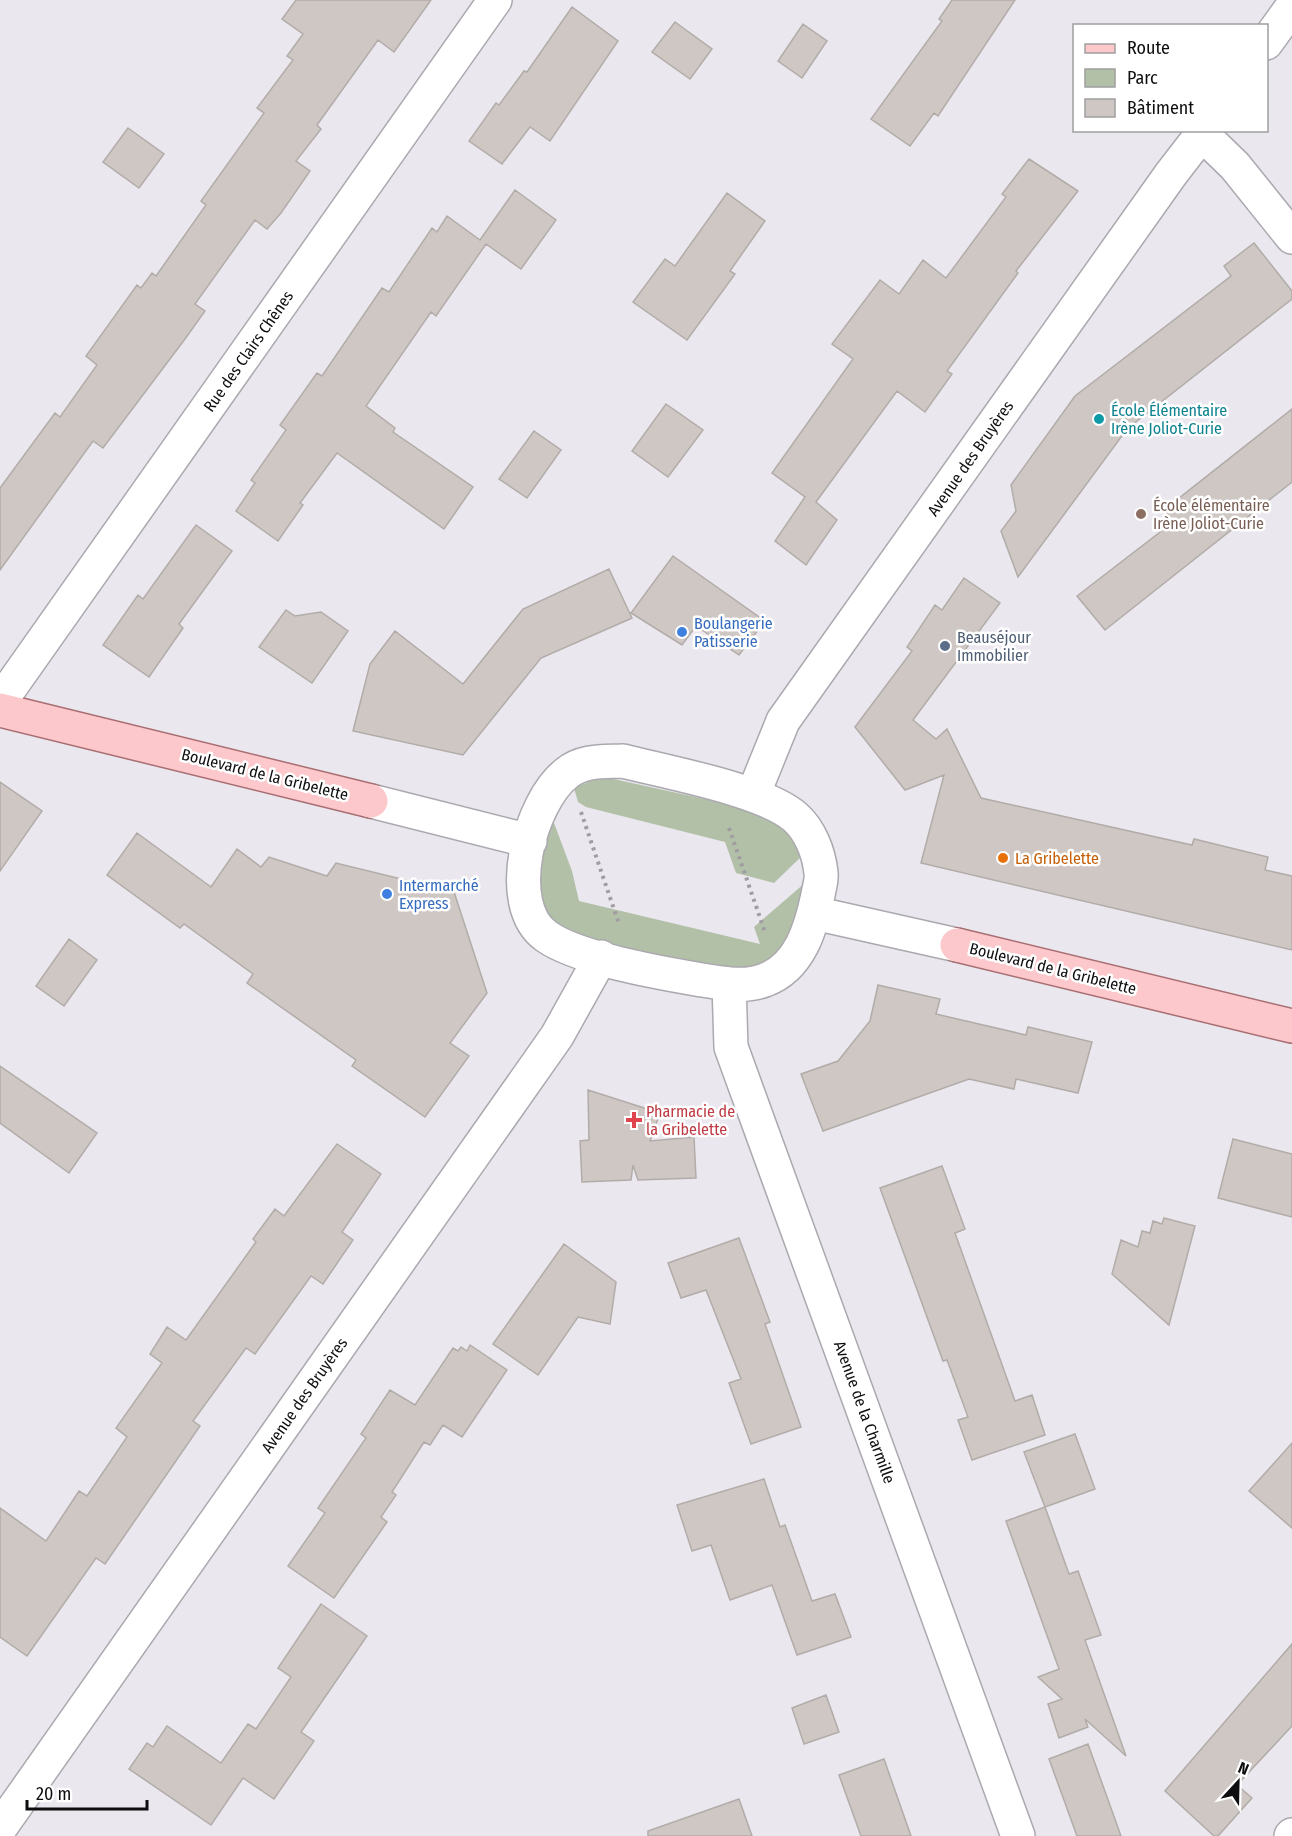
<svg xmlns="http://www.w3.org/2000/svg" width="1292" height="1836" font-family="'Fira Sans Condensed',sans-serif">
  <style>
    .green { fill: #b3c0a8 }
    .building { fill: #cec7c4; stroke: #b2aca9; stroke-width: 1.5 }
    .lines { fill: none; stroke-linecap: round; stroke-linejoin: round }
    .minor-casing { stroke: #aba9af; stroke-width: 36 }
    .major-casing { stroke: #a86e72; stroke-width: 36 }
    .path { stroke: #9f9ca2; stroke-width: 4; stroke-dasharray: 3 4.5; stroke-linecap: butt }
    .minor { stroke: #fff; stroke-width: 33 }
    .major { stroke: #fdc8cb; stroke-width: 33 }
    .culture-dot { fill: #0f9aa8; stroke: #fff; stroke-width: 2 }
    .education-dot { fill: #8d6e63; stroke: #fff; stroke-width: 2 }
    .shop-dot { fill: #3f7fe0; stroke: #fff; stroke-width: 2 }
    .service-dot { fill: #5c6f8a; stroke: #fff; stroke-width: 2 }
    .food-dot { fill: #e8710a; stroke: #fff; stroke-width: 2 }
    .health-dot { fill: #e0444e; stroke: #fff; stroke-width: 2 }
    .labels { text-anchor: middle; stroke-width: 5; stroke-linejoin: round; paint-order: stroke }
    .street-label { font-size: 16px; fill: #0e0d0f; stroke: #fff }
    .culture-label { font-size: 16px; fill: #0d838f; stroke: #fff; text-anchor: start }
    .education-label { font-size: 16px; fill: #785e54; stroke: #fff; text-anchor: start }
    .shop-label { font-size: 16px; fill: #366cbe; stroke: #fff; text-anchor: start }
    .service-label { font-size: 16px; fill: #4e5e75; stroke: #fff; text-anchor: start }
    .food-label { font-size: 16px; fill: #c56008; stroke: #fff; text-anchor: start }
    .health-label { font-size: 16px; fill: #be3a42; stroke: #fff; text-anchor: start }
  </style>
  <rect width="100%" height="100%" fill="#eae7ee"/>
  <path class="green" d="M609 778 764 812 780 823 804 854 774 883 736 873 725 842 586 807 578 802 574 788 595 779Z
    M551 815 572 871 579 901 760 944 754 927 806 882 795 927 774 958 746 972 681 962 585 938 553 922 542 905 536 868Z"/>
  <path class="building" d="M296 0H431L394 52 378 40 317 125 321 129 296 161 310 171 281 213 267 229 255 220 195 304 205 311 185 339 103 448 93 441 0 570V488L55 413 60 417 97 365 86 356 137 285 141 288 152 273 156 276 206 205 201 201 264 113 257 108 293 60 287 56 303 34 282 19Z
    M952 0H1015L938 116 934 113 910 146 871 119 942 21 939 19Z
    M572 7 618 41 550 141 530 127 502 164 469 141 496 103 499 105 524 71 527 72Z
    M675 22 712 49 690 79 652 52Z
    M803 24 827 41 802 78 778 61Z
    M128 128 164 154 139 188 103 162Z
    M1029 159 1078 191 1016 271 1018 273 947 371 952 374 925 412 897 391 816 502 837 520 806 565 775 541 805 497 772 473 853 359 832 344 880 280 899 294 923 260 946 278 1006 197 1002 194Z
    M515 190 556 220 521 269 486 244 436 316 431 312 366 406 395 428 393 432 473 487 444 529 337 453 300 503 303 505 278 541 236 511 255 483 251 480 286 430 280 425 317 373 322 376 382 288 389 292 432 228 437 232 447 216 480 240Z
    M727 193 765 221 730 271 735 274 687 340 633 302 665 259 675 266Z
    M1254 243 1292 291V299L1127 429 1018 577 1001 531 1016 511 1011 485 1075 396 1231 276 1224 266Z
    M666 404 703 430 668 477 632 451Z
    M1292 409V482L1105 630 1077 596 1173 522 1164 510Z
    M534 431 561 450 527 498 499 479Z
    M196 525 232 551 179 624 183 628 149 677 103 645 138 595 143 599Z
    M673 556 765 621 739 655 696 626 682 645 631 613Z
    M609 569 632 618 541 658 463 755 353 731 370 664 395 631 463 684 523 609Z
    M964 578 1000 603 913 720 936 739 947 729 981 798 1192 845 1194 839 1268 857 1265 870 1292 876V950L921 863 944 775 905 790 855 727 912 651 907 647 935 605 942 610Z
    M286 610 295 616 321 612 348 631 312 683 259 647Z
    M0 782 42 811 0 871Z
    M137 833 211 887 237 849 261 867 269 857 327 876 336 863 454 892 487 993 450 1043 469 1056 425 1117 352 1066 356 1060 247 983 253 974 184 924 180 928 107 875Z
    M69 939 97 960 64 1006 36 986Z
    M878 985 940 999 936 1014 1026 1035 1028 1027 1092 1042 1078 1093 1016 1079 1014 1089 969 1079 823 1131 801 1074 838 1061 870 1021Z
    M0 1066 97 1133 69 1173 0 1123Z
    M588 1090 660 1113 650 1141 694 1137 696 1178 638 1180 633 1165 631 1180 582 1182 580 1141 589 1140Z
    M1233 1139 1292 1154V1217L1218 1198Z
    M337 1144 381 1174 342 1232 353 1240 323 1284 311 1276 255 1354 246 1348 193 1421 200 1426 105 1564 96 1558 27 1656 0 1637V1508L46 1541 79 1491 87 1496 127 1437 116 1428 162 1363 150 1354 167 1327 186 1340 256 1242 253 1239 275 1209 284 1216Z
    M942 1166 965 1229 955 1233 1015 1401 1032 1395 1045 1435 972 1460 958 1420 968 1417 947 1360 943 1361 880 1188Z
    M1164 1218 1195 1226 1169 1325 1112 1274 1121 1240 1138 1247 1142 1231 1150 1233 1153 1221 1162 1224Z
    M739 1238 770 1322 765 1324 801 1427 751 1444 729 1383 741 1379 706 1290 681 1298 668 1263Z
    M564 1244 616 1282 610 1324 578 1317 538 1375 493 1344Z
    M470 1345 507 1370 462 1437 443 1425 430 1445 424 1442 392 1492 396 1495 381 1517 387 1522 334 1598 288 1566 325 1513 318 1508 366 1438 361 1434 390 1390 415 1405 453 1348 458 1351 461 1347 467 1351Z
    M1075 1434 1095 1489 1045 1507 1024 1452Z
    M1292 1443V1528L1249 1491Z
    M764 1479 780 1527 785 1525 812 1601 835 1594 851 1637 797 1655 772 1585 730 1600 711 1545 692 1551 677 1505Z
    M1045 1507 1069 1574 1078 1571 1101 1635 1085 1640 1126 1756 1085 1719 1088 1727 1059 1738 1048 1704 1062 1699 1038 1677 1059 1669 1006 1521Z
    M321 1604 367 1636 301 1732 314 1741 274 1799 243 1778 211 1825 129 1769 147 1743 153 1747 167 1726 221 1763 248 1724 256 1729 291 1677 278 1668Z
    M1292 1644V1726L1237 1785 1252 1798 1218 1836H1214L1165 1791Z
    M826 1695 839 1732 804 1744 792 1708Z
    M1088 1744 1121 1836H1077L1049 1759Z
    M884 1759 911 1836H861L839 1775Z
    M739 1799 752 1836H648V1831Z"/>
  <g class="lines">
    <g class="minor-casing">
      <path id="minor" d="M1266 43 1292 7
        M1202 134 1235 166 1292 237
        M0 702 495 0
        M623 761C666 772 764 790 795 817 810 830 819 853 821 873 822 880 819 888 818 895 811 928 800 967 765 980 745 988 723 983 702 980 662 973 578 959 546 936 502 904 530 801 567 773 583 760 603 762 623 761Z
        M753 795 783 721 1171 174 1205 130
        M371 801 530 841
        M814 913 957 945
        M729 984 731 1047 1018 1836
        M0 1828 557 1036 601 957
        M1291 1836 1292 1835"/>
    </g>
    <g class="major-casing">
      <path id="major" d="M0 710 371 801
        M957 945 1292 1026"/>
    </g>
    <path class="path" d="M581 812 619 924
      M729 828 765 932"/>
    <use href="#minor" class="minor"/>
    <use href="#major" class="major"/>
  </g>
  <circle class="culture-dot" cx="1099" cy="419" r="6"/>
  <circle class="education-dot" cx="1141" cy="514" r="6"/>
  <g class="shop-dot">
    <circle cx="682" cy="632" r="6"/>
    <circle cx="387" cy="894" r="6"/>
  </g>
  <circle class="service-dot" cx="945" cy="646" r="6"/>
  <circle class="food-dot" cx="1003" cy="858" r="6"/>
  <path class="health-dot" d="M631 1111h6v6h6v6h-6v6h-6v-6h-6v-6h6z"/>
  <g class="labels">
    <g class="street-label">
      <text transform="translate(248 351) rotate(-55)" y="6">Rue des Clairs Chênes</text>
      <text transform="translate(970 458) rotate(-55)" y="6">Avenue des Bruyères</text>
      <text transform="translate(265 774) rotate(14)" y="6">Boulevard de la Gribelette</text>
      <text transform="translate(1053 968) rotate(14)" y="6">Boulevard de la Gribelette</text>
      <text transform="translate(304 1395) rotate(-55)" y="6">Avenue des Bruyères</text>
      <text transform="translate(865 1412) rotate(70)" y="6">Avenue de la Charmille</text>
    </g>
    <g class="culture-label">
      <text x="1111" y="416">École Élémentaire<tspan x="1111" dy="18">Irène Joliot-Curie</tspan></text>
    </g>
    <g class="education-label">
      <text x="1153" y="511">École élémentaire<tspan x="1153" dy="18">Irène Joliot-Curie</tspan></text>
    </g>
    <g class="shop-label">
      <text x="694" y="629">Boulangerie<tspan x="694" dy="18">Patisserie</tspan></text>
      <text x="399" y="891">Intermarché<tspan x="399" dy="18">Express</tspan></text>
    </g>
    <g class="service-label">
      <text x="957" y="643">Beauséjour<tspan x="957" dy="18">Immobilier</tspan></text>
    </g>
    <g class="food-label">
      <text x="1015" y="864">La Gribelette</text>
    </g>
    <g class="health-label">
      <text x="646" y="1117">Pharmacie de<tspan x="646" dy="18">la Gribelette</tspan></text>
    </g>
  </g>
  <rect x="1073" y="24" width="195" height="108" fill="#ffffff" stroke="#9f9e9f" stroke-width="1.5"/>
  <rect x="1085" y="44" width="30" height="9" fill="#fdc8cb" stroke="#9f9e9f" stroke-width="1.5"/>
  <text x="1127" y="54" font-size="18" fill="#0e0d0f">Route</text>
  <rect x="1085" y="69" width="30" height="18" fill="#b3c0a8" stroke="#9f9e9f" stroke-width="1.5"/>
  <text x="1127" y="84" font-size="18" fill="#0e0d0f">Parc</text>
  <rect x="1085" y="99" width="30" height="18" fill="#cec7c4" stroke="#9f9e9f" stroke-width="1.5"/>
  <text x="1127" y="114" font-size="18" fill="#0e0d0f">Bâtiment</text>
  <g transform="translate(1238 1782) rotate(22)" stroke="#ffffff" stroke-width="4.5" paint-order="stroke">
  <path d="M0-4.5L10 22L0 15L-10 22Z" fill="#0e0d0f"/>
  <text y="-9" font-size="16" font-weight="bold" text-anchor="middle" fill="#0e0d0f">N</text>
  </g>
  <path d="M27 1800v9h120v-9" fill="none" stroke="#0e0d0f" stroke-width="3"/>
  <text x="36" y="1800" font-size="18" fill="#0e0d0f" stroke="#ffffff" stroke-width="4.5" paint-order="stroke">20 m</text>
</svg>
